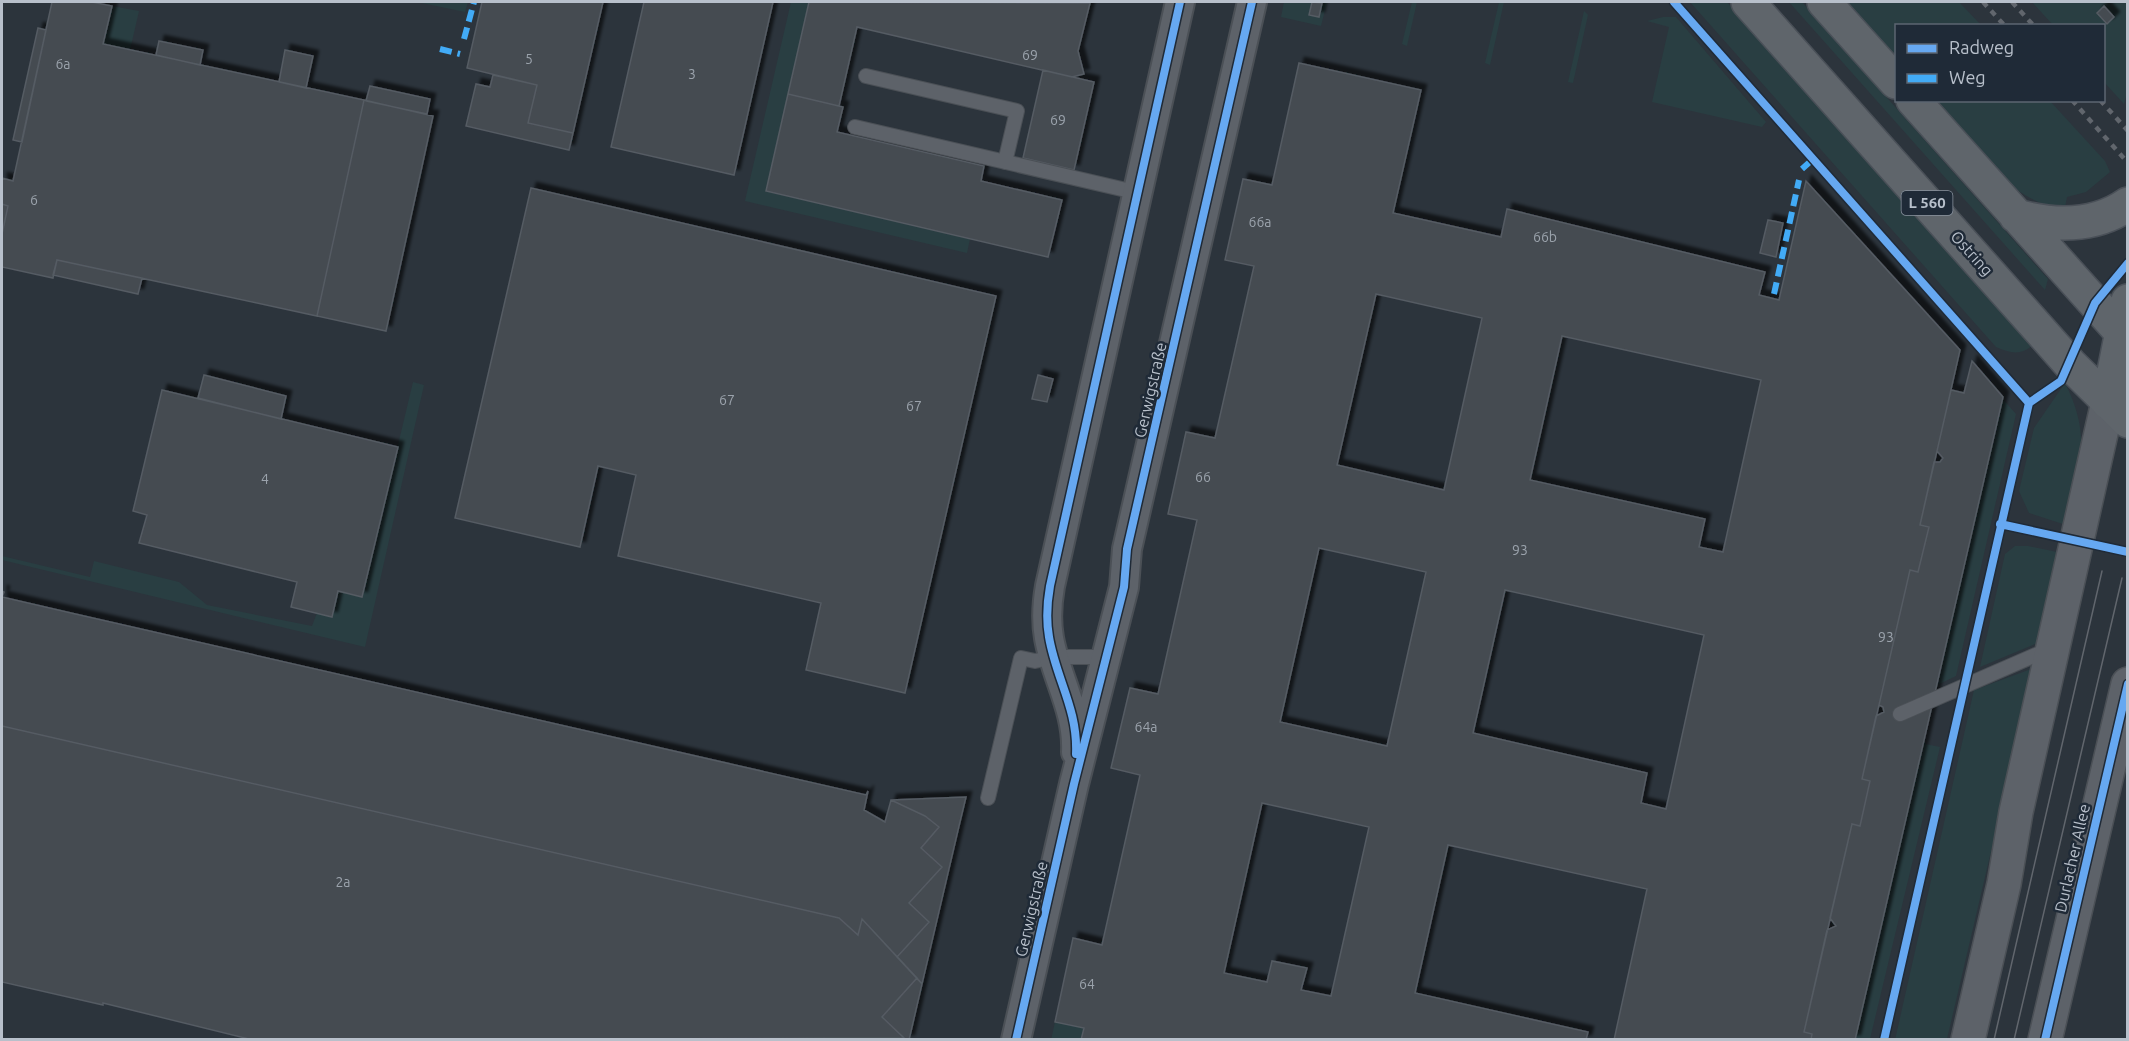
<svg xmlns="http://www.w3.org/2000/svg" width="2129" height="1041" font-family="Ubuntu,sans-serif">
  <style>
    .green { fill: #293e42 }
    .building { fill: #454b51; stroke: #555b63; stroke-width: 1.5; fill-rule: evenodd; filter: url(#shadow) }
    .lines { fill: none; stroke-linecap: round; stroke-linejoin: round }
    .service-casing { stroke: #4b5056; stroke-width: 16 }
    .minor-casing { stroke: #4b5056; stroke-width: 32 }
    .tertiary-casing { stroke: #4b5056; stroke-width: 36 }
    .primary-casing { stroke: #4a5058; stroke-width: 36 }
    .service { stroke: #5d6269; stroke-width: 14 }
    .minor { stroke: #5d6269; stroke-width: 28 }
    .tertiary { stroke: #5d6269; stroke-width: 33 }
    .primary { stroke: #5f656b; stroke-width: 33 }
    .tram { stroke: #61666d; stroke-width: 1.5 }
    .rail { stroke: #61666d; stroke-width: 4.5; stroke-dasharray: 6 6; stroke-linecap: butt }
    .quiet { stroke: #42abf6; stroke-width: 6; stroke-dasharray: 12 6; stroke-linecap: butt }
    .cycleway-casing { stroke: #1f2a37; stroke-width: 11 }
    .cycleway { stroke: #66a8f1; stroke-width: 8 }
    .labels { text-anchor: middle; stroke-width: 5; stroke-linejoin: round; paint-order: stroke }
    .number-label { font-size: 14px; fill: #9ba3ac }
    .shield { fill: #1f2a37; stroke: #8a939f; stroke-width: 1.5 }
    .shield-label { font-size: 15px; font-weight: bold; fill: #b8c0cb }
    .street-label { font-size: 16px; fill: #b8c0cb; stroke: #1f2a37 }
  </style>
  <defs>
    <filter id="shadow"><feDropShadow dx="5.5" dy="-5.5" stdDeviation="1.5" flood-color="#0009"/></filter>
  </defs>
  <rect width="100%" height="100%" fill="#2c343c"/>
  <path class="green" d="M417 2H468L465 12Z
    M791 2H809L766 191 970 239 967 253 745 201Z
    M1284 2H1327L1321 26 1281 17Z
    M1412 2H1417L1407 46 1402 44Z
    M1499 2H1504L1490 65 1485 63Z
    M1690 2H1727L2033 345C2020 356 2010 353 1996 347Z
    M1789 2H1802L2048 279 2045 290Z
    M1844 2H1959L1981 25 1896 26V60Z
    M2032 2H2127L2128 89 2124 104 2104 82V26L2053 25Z
    M112 6 139 11 130 50 103 44Z
    M1584 11 1588 15 1573 83 1568 82Z
    M1663 17H1676L1766 122 1762 127 1652 102 1669 27 1647 21Z
    M1932 101H2050L2105 161 2110 172 2086 192 2067 197 2065 207C2016 211 1962 134 1932 101Z
    M413 382 424 385 365 647 2 560V556L90 577 94 561 179 582 207 605 312 626 317 613 332 617 338 591 362 596Z
    M2065 383C2093 438 2079 469 2066 525L2029 513 2019 491 2034 428Z
    M2000 396 2016 414 1956 676 1933 687Z
    M2015 546H2028L2062 553 2040 642 1980 667 2005 554Z
    M2034 668 1947 1039 1895 1040 1974 690Z
    M1920 743 1940 747 1870 1039 1852 1040Z
    M1055 1022 1084 1028 1081 1039 1051 1040Z"/>
  <path class="building" d="M52 2H92L112 6 103 44 364 100 317 316 57 260 53 278 2 267V234L8 206 2 204V178L13 181Z
    M482 2H603L573 133 528 123 537 85 467 68Z
    M644 2H773L734 175 611 147Z
    M809 2 1090 3 1078 51 1084 74 1072 77 857 27 839 106 788 94Z
    M1312 2 1322 3 1319 17 1309 15Z
    M2104 6 2114 17 2107 24 2097 13Z
    M38 28 46 30 22 142 13 140Z
    M159 41 203 50 200 65 156 55Z
    M285 50 313 56 306 88 279 82Z
    M1299 63 1421 90 1393 213 1501 237 1507 209 1765 272 1759 295 1779 300 1806 181 1960 350 1937 451 1943 458 1940 462H1934L1920 525 1929 527 1918 572 1910 570 1879 705 1883 707 1884 712 1876 716 1862 779 1870 781 1860 826 1852 824 1830 918 1836 926 1827 930 1804 1032 1812 1034 1811 1040H1614L1647 889 1448 845 1415 993 1588 1032 1586 1040H1081L1084 1028 1055 1022 1073 938 1102 945 1140 775 1111 768 1130 688 1158 694 1197 520 1168 514 1186 432 1215 438 1254 266 1225 260 1243 179 1272 185ZM1376 294 1482 318 1444 490 1337 465ZM1562 336 1761 380 1723 552 1699 547 1705 519 1530 480ZM1319 548 1426 572 1387 746 1280 722ZM1505 590 1704 635 1666 809 1641 803 1647 773 1473 733ZM1262 803 1369 827 1331 996 1301 990 1307 968 1272 961 1267 982 1224 973Z
    M1043 70 1094 82 1074 170 1023 158Z
    M493 75 537 85 528 123 573 133 569 150 466 126 476 84 490 87Z
    M370 86 430 99 427 114 366 101Z
    M788 94 843 107 837 132 984 166 981 181 1062 200 1048 257 766 191Z
    M364 100 433 116 386 331 317 316Z
    M531 188 996 296 905 693 806 670 821 603 618 556 636 475 598 466 580 547 455 518Z
    M2 204 8 206 2 234Z
    M1768 220 1783 223 1776 257 1760 253Z
    M57 260 142 278 138 294 53 275Z
    M1972 361 2003 397 1855 1040H1811L1812 1034 1804 1032 1852 824 1860 826 1870 781 1862 779 1910 570 1918 572 1929 527 1920 525 1951 390 1964 393Z
    M204 375 286 396 281 419 198 398Z
    M1038 375 1053 379 1047 402 1032 399Z
    M162 390 398 447 362 597 338 591 332 617 291 607 297 582 139 543 147 515 133 511Z
    M2 591 4 592 2 597 71 613 866 795 868 791 864 810 885 822 891 800 925 816 939 827 921 848 942 867 909 903 929 922 897 957 862 919 858 935 839 918 2 726Z
    M2 726 839 918 858 935 862 919 917 978 882 1017 904 1038 253 1040 103 1003V1005L2 982Z
    M966 797 959 826 922 984 897 957 929 922 909 903 942 867 921 848 939 827 925 816 891 800Z
    M917 978 922 984 909 1040H903L904 1038 882 1017Z"/>
  <g class="lines">
    <g class="service-casing">
      <path id="service" d="M866 76 1017 111 1005 162
        M855 127 1139 193
        M1900 714 2038 654H2051
        M988 798 1021 658 1035 661 1054 657H1108"/>
    </g>
    <g class="minor-casing">
      <path id="minor" d="M1076 752C1078 710 1056 678 1049 638 1046 621 1047 603 1050 586L1180 2
        M1016 1040 1074 784 1124 587 1127 549 1252 2"/>
    </g>
    <g class="tertiary-casing">
      <path id="tertiary" d="M1968 1040 2004 884 2016 812 2108 402
        M2045 1040 2128 684"/>
    </g>
    <g class="primary-casing">
      <path id="primary" d="M1748 2 2070 364 2128 421
        M1824 2 1896 82
        M1913 100 2128 340
        M2016 216C2053 226 2094 228 2128 204
        M2108 402 2128 301"/>
    </g>
    <use href="#service" class="service"/>
    <use href="#minor" class="minor"/>
    <use href="#tertiary" class="tertiary"/>
    <use href="#primary" class="primary"/>
    <path class="tram" d="M1994 1040 2102 571
      M2014 1040 2122 578"/>
    <path class="rail" d="M1983 2 2005 26
      M2012 2 2034 26
      M2072 100 2128 163
      M2100 100 2128 131"/>
    <path class="quiet" d="M464 39 474 2
      M440 49 460 54
      M1802 169 1813 159
      M1774 294 1799 180"/>
    <g class="cycleway-casing">
      <path id="cycleway" d="M1674 2 2029 403
        M2000 524 2128 552
        M1076 754C1078 709 1056 679 1049 637 1046 620 1047 603 1050 586L1180 2
        M1016 1040 1074 784 1124 587 1127 549 1252 2
        M1884 1040 2029 403 2061 381 2095 303 2128 263
        M2045 1040 2128 684"/>
    </g>
    <use href="#cycleway" class="cycleway"/>
  </g>
  <g class="labels">
    <g class="number-label">
      <text x="1030" y="60">69</text>
      <text x="529" y="64">5</text>
      <text x="63" y="69">6a</text>
      <text x="692" y="79">3</text>
      <text x="1058" y="125">69</text>
      <text x="34" y="205">6</text>
      <text x="1260" y="227">66a</text>
      <text x="1545" y="242">66b</text>
      <text x="727" y="405">67</text>
      <text x="914" y="411">67</text>
      <text x="1203" y="482">66</text>
      <text x="265" y="484">4</text>
      <text x="1520" y="555">93</text>
      <text x="1886" y="642">93</text>
      <text x="1146" y="732">64a</text>
      <text x="343" y="887">2a</text>
      <text x="1087" y="989">64</text>
    </g>
    <rect class="shield" x="1901.5" y="191" width="51" height="24" rx="4.5"/>
    <g class="shield-label">
      <text x="1927" y="208">L 560</text>
    </g>
    <g class="street-label">
      <text transform="translate(1972 253) rotate(48)" y="6">Ostring</text>
      <text transform="translate(1150 390) rotate(-77)" y="6">Gerwigstraße</text>
      <text transform="translate(2072 858) rotate(-77)" y="6">Durlacher Allee</text>
      <text transform="translate(1031 909) rotate(-77)" y="6">Gerwigstraße</text>
    </g>
  </g>
  <rect width="2129" height="1041" fill="none" stroke="#b8c0cb" stroke-width="6"/>
  <rect x="1895" y="24" width="210" height="78" fill="#1f2a37" stroke="#5c6672" stroke-width="1.5"/>
  <rect x="1907" y="44" width="30" height="9" fill="#66a8f1" stroke="#5c6672" stroke-width="1.5"/>
  <text x="1949" y="54" font-size="18" fill="#b8c0cb">Radweg</text>
  <rect x="1907" y="74" width="30" height="9" fill="#42abf6" stroke="#5c6672" stroke-width="1.5"/>
  <text x="1949" y="84" font-size="18" fill="#b8c0cb">Weg</text>
</svg>
